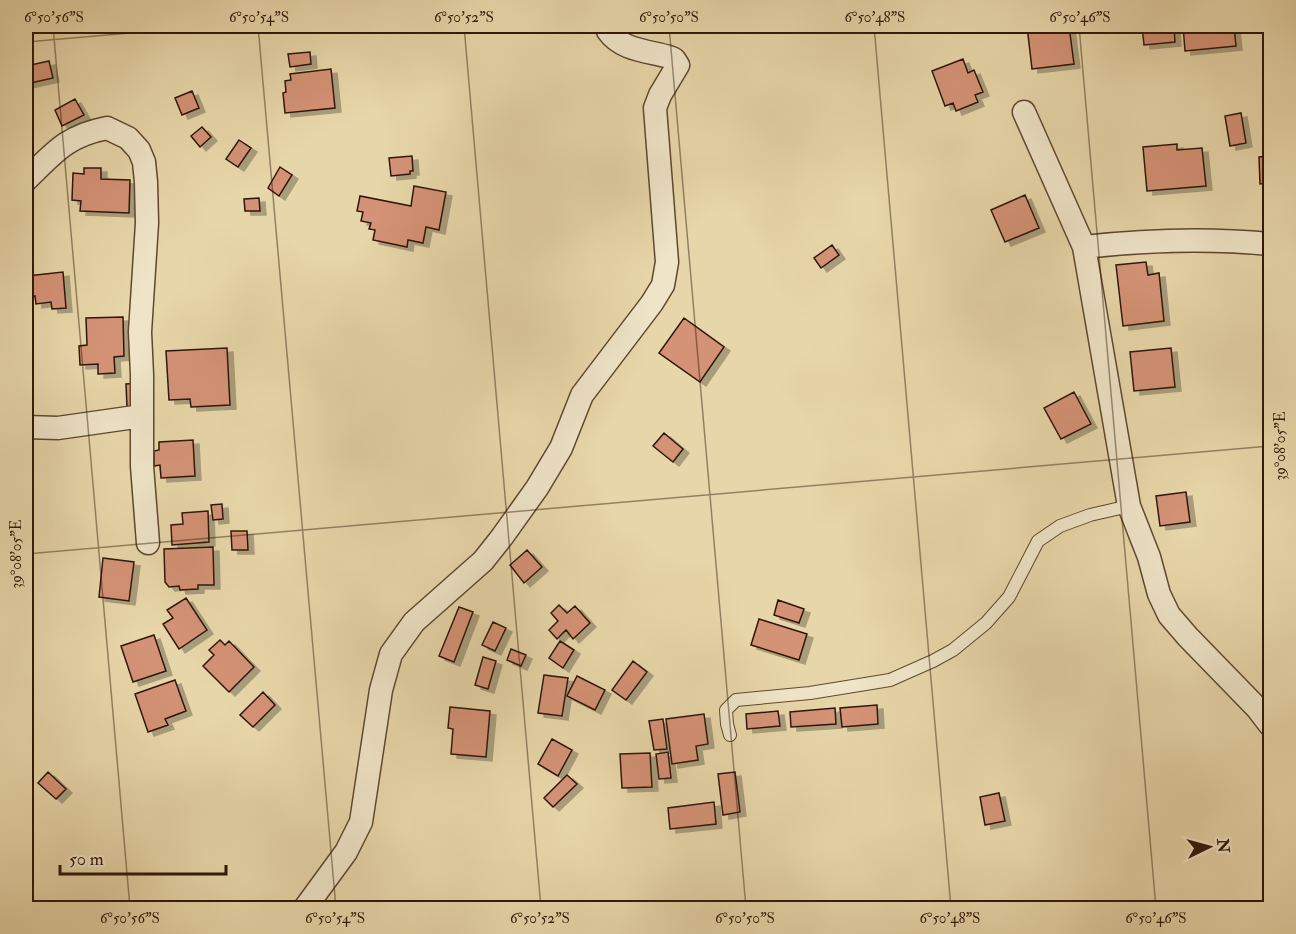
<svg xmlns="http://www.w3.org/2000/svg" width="1296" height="934" font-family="'IM FELL Double Pica',serif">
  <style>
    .building { fill: #d49276; stroke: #2f1807; stroke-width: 1.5; filter: url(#shadow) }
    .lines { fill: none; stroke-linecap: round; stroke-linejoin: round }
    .lane-casing { stroke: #5d4830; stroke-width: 14 }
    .street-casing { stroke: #5d4830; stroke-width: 25 }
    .lane { stroke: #efe4c7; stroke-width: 12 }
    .street { stroke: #efe4c7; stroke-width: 22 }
    .ticks { fill: none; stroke: #2f1807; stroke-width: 1.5; stroke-opacity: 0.45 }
    .neatline { fill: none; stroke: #2f1807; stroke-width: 2 }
    .ticks-label { font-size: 15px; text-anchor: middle; fill: #2f1807 }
  </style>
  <defs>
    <filter id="shadow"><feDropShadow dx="6" dy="4" stdDeviation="0" flood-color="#0004"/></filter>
  </defs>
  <rect width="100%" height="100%" fill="#e7d6a9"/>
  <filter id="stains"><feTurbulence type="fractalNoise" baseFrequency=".00333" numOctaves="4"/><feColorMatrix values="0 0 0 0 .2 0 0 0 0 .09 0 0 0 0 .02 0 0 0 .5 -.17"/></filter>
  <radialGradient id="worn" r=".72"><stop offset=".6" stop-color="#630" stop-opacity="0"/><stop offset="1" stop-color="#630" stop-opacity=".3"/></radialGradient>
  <path class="building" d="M1027 26H1069L1074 64 1032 69Z
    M1142 26H1174L1175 42 1144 45Z
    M1183 26H1234L1236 46 1185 51Z
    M310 52 311 64 290 67 288 54Z
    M963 59 968 73 974 70 983 92 975 95 978 102 956 111 953 103 945 106 932 71Z
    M49 61 53 78 26 84V66Z
    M331 69 335 108 285 113 283 93 286 92 285 81 291 80 290 74Z
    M192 91 199 108 182 115 175 98Z
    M75 99 84 115 62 126 55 110Z
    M1241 113 1246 143 1230 146 1225 116Z
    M202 127 211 137 200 147 191 136Z
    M239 140 251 148 238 167 226 159Z
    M1177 144V150L1202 148 1206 186 1147 191 1143 147Z
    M412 156 413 171H410V174L391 176 389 158Z
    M1270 156V183L1260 184 1259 157Z
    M280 167 292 175 279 196 268 188Z
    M84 168H101V179L130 180 129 213 80 211 81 201 72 200 73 173 84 174Z
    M414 186 446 192 439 230 426 227 423 243 408 240 407 247 373 240 375 230 369 229 371 223 361 221 363 212 357 211 360 196 411 206Z
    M1025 195 1039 228 1005 242 991 210Z
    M259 198 260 211H245L244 199Z
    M832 245 839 255 821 268 814 258Z
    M1146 262 1148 275 1159 273 1164 321 1123 326 1116 265Z
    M63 272 66 308 52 309 51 302 36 304 35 296 30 297 27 276Z
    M123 317 124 356 114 357 115 373 98 374V364L80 365 79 346 87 345 86 318Z
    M684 318 724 347 700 382 659 353Z
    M227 348 230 405 191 407 190 399 169 400 166 351Z
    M1171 348 1175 387 1134 391 1130 352Z
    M139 383 140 407H127L126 384Z
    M1074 392 1091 424 1061 439 1044 408Z
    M664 433 683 449 673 462 653 446Z
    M193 440 195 476 161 478 160 465 154 466V451L159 450V442Z
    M1186 492 1190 522 1160 526 1156 496Z
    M222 504 223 519 213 520 211 505Z
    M208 511 209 542 172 545 171 525 183 524 182 513Z
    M231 531H247L248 550H232Z
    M213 547 214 585H198V589L180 590 179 586 169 587 165 582 164 549Z
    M527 550 542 567 524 583 510 565Z
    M103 558 134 562 129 601 99 597Z
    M186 598 207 630 179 649 163 624 173 618 167 610Z
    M778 600 804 609 799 623 774 615Z
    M559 605 567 613 575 606 590 623 573 639 566 630 557 639 549 630 558 621 551 613Z
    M459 607 473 612 454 662 439 656Z
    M759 619 807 634 799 660 751 645Z
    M493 622 506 628 495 651 482 645Z
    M154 635 166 671 133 682 121 646Z
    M220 640 225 645 229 641 254 667 229 692 203 666 214 655 209 650Z
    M560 641 574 650 563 668 549 658Z
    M511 649 526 655 521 666 507 660Z
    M483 657 496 661 488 689 475 685Z
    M633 661 647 672 626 700 612 690Z
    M544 675 568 678 562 716 538 713Z
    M577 676 605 690 595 710 567 696Z
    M175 680 186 711 165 719 168 725 148 732 135 694Z
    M263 692 275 705 253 727 240 715Z
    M877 705 878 724 842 727 840 708Z
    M450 707 490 711 486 757 451 754 453 729 448 728Z
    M835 708 836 724 791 727 790 712Z
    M778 711 780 726 747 729 746 714Z
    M704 714 708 744 696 746 698 760 672 764 666 719Z
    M663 719 667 749 654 750 649 721Z
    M552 739 572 750 558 776 538 764Z
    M668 752 671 778 659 779 656 754Z
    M650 753 652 787 622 788 620 754Z
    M48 772 66 789 56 799 38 783Z
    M735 772 740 812 723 815 718 774Z
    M567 775 577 784 553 807 544 798Z
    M999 793 1005 821 985 825 980 797Z
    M714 802 716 824 670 829 668 808Z"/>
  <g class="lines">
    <g class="lane-casing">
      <path id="lane" d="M730 735 727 724 726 710 736 700 810 693 890 680 933 661 953 650 986 623 1009 597 1038 541 1060 526 1090 515 1129 506"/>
    </g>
    <g class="street-casing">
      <path id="street" d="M1024 112 1084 247 1129 506 1149 557 1159 594 1169 615 1188 637 1257 708 1270 725
        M26 180C54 153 66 136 107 128L128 138 139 150 144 162 146 182 147 223 140 332 142 375V466L148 543
        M1084 247C1146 240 1208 238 1270 244
        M26 427 58 428 142 416
        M305 908 346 852 361 822 381 690 391 654 414 622 483 561 502 537 537 488 561 448 582 395 652 303 663 285 667 262 655 108 660 95 678 65 674 59 669 57C648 51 621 50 608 31"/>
    </g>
    <use href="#lane" class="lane"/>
    <use href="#street" class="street"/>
  </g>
  <path class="ticks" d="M53 26 130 908M258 26 336 908M464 26 541 908M669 26 746 908M874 26 951 908M1079 26 1156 908M26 42 212 26M26 554 1270 446"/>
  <rect width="1296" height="934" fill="none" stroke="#e7d6a9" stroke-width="66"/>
  <g transform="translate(1209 847) rotate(85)" stroke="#efe4c7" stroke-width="4.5" paint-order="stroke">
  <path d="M0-4.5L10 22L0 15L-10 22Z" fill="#2f1807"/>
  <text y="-9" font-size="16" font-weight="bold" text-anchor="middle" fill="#2f1807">N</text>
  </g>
  <path d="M60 865v9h166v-9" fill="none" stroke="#2f1807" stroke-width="3"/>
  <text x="69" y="865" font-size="18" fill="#2f1807" stroke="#efe4c7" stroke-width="4.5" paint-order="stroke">50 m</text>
  <rect x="33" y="33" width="1230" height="868" class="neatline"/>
  <g class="ticks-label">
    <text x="54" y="22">6°50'56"S</text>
    <text x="259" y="22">6°50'54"S</text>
    <text x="464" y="22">6°50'52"S</text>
    <text x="669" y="22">6°50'50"S</text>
    <text x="875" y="22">6°50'48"S</text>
    <text x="1080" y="22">6°50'46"S</text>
    <text transform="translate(1280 446) rotate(-90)" y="5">39°08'05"E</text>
    <text transform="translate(16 554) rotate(-90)" y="5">39°08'05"E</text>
    <text x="130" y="923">6°50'56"S</text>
    <text x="335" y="923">6°50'54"S</text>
    <text x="540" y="923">6°50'52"S</text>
    <text x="745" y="923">6°50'50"S</text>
    <text x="950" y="923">6°50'48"S</text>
    <text x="1156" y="923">6°50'46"S</text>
  </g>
  <rect width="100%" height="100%" filter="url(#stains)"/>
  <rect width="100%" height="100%" fill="url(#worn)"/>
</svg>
